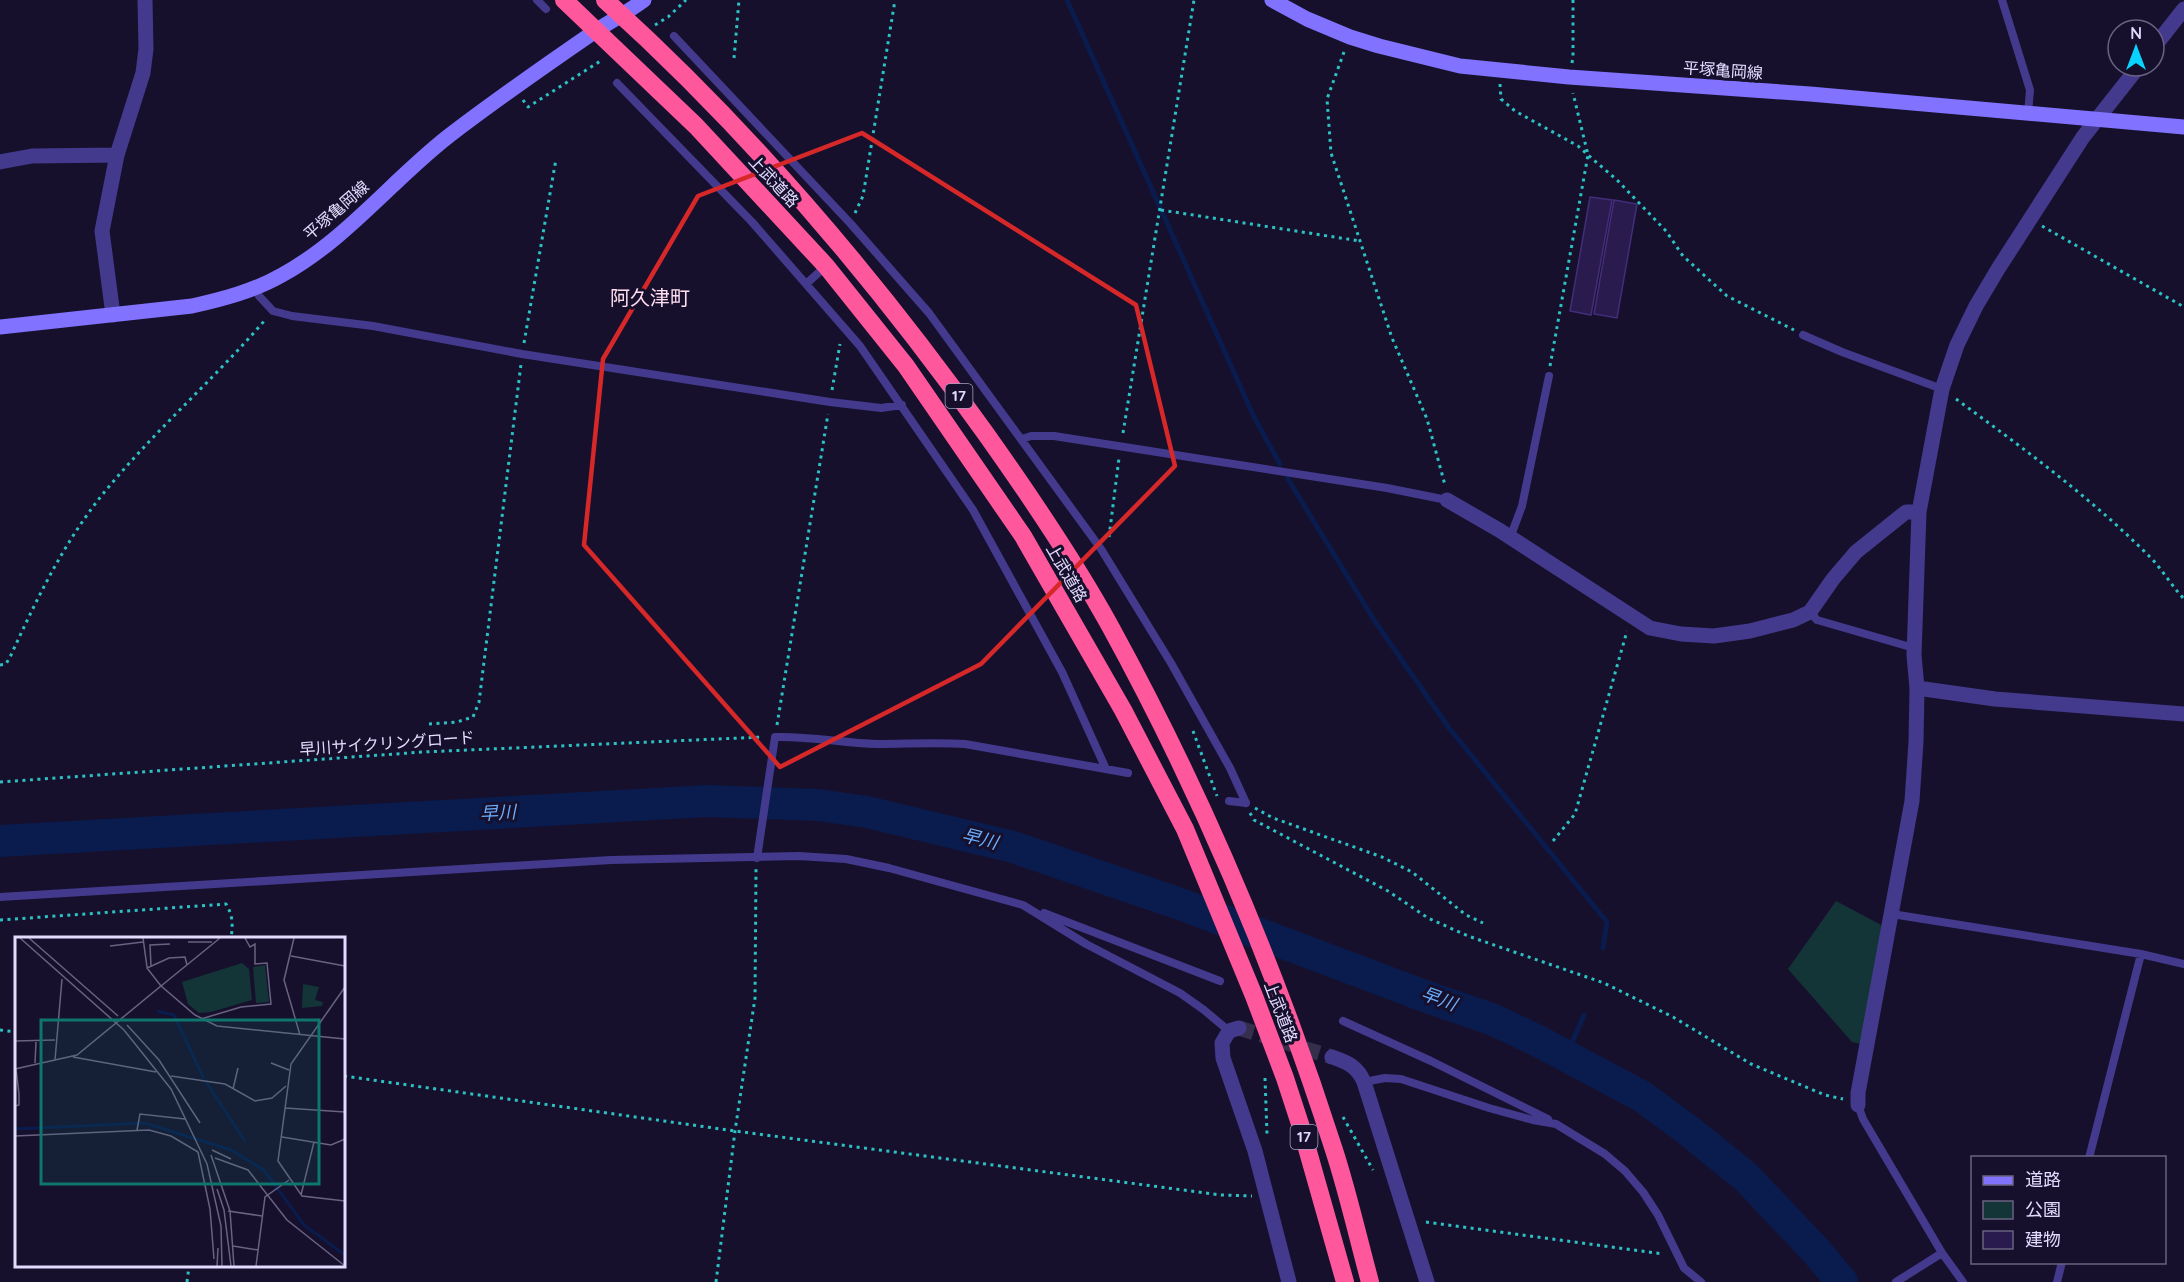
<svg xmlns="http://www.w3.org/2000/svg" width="2184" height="1282" font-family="Quicksand,'Noto Sans JP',sans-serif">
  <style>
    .green { fill: #133537 }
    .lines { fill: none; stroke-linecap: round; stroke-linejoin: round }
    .stream { stroke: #091c4d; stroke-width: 5 }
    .river { stroke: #091c4d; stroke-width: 32 }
    .building { fill: #2a1b4e; stroke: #422d7b; stroke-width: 1.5 }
    .street-tunnel { stroke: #362f4c; stroke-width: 15; stroke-dasharray: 15 8; stroke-linecap: butt }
    .path { stroke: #2cc1c3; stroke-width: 3; stroke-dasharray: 3 4.5; stroke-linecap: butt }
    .lane { stroke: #433a8d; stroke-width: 8 }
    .street { stroke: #433a8d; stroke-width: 15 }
    .secondary { stroke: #8173ff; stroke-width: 15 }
    .highway { stroke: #ff579b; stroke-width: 18 }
    .marked { fill: none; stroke: #d62828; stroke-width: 4.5; stroke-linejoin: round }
    .labels { text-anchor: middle; stroke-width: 6; stroke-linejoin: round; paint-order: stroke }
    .shield { fill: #17102d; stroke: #a69fc0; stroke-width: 1.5 }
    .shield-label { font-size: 15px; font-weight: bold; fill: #e3dcff }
    .street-label { font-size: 16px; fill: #e3dcff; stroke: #17102d }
    .water-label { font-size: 18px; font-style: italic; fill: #6aafff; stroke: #17102d }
    .quarter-label { font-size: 20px; fill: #ffdef0; stroke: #17102d }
    .inset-river { fill: none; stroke: #091c4d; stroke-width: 3 }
    .inset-road { fill: none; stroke: #696281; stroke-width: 1.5 }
    .view { fill: #0f766e; fill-opacity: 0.15; stroke: #0f766e; stroke-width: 3 }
    .inset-edge { fill: none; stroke: #e3dcff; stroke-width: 3 }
  </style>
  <rect width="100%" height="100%" fill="#17102d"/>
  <path class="green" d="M1836 901 1883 926 1861 1044 1852 1042 1788 969Z"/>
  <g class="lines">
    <path class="stream" d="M1067 0 1254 417 1280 464
      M1288 479 1374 620 1449 728 1607 922 1603 948
      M1566 1057 1584 1015"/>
    <path class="river" d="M0 841 708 801 818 805 867 812 1013 847 1183 905 1427 997 1494 1020 1540 1042 1643 1097 1689 1131 1746 1177 1817 1252 1842 1282"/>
  </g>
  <path class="building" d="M1590 197 1612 200 1591 315 1570 311Z
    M1614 200 1637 204 1617 318 1594 314Z"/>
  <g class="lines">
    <path class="street-tunnel" d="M1239 1028 1332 1057"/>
    <path class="path" d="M655 25 668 17 686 0
      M1344 52 1327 99 1331 153 1392 338 1427 419 1445 485
      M734 58 739 0
      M1572 63 1573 56V0
      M1500 84 1501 99 1515 111 1578 146 1588 155 1617 180 1666 231 1683 256 1727 296 1794 330
      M523 100 528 107 602 60
      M1161 210 1360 241
      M855 213 863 196 895 0
      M2042 226 2184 307
      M524 343 556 159
      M1550 366 1588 155 1573 93
      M832 390 840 344
      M1956 399C2023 448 2090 497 2149 556 2162 569 2171 585 2184 599
      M1123 433 1194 0
      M1109 537 1119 458
      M0 665 6 664 11 655C39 594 68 534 112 483 160 426 216 377 265 320
      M429 724 457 722 473 717 479 702 521 364
      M777 725 828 414
      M1193 731 1217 796
      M0 782 423 752 763 737
      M1255 808 1273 818 1382 857 1412 872 1466 915 1483 923
      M1250 813 1254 820 1388 891 1428 918 1468 936 1604 983 1673 1017 1751 1064 1825 1095 1843 1099
      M1553 841 1575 814 1627 631
      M0 920 226 904C233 916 233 925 231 938
      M0 1030 16 1032
      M344 1076 735 1131 1221 1195 1252 1196
      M1265 1078 1267 1134
      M1343 1117 1373 1170
      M1426 1222 1663 1254
      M187 1282 189 1266
      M716 1282 735 1131 755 998 756 869"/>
    <path class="lane" d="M537 0 546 9
      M2002 0 2030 90 2028 113
      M674 36 850 223 929 313 1101 549 1171 663 1230 768 1246 803
      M617 83 752 222 860 346 973 510 1062 672 1106 769
      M806 284 826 266
      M255 288 259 296 273 311 292 316 373 326 522 354 830 402 881 408 902 405
      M1803 335 1842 352 1942 389
      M1022 439 1031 436H1054L1387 488 1447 500
      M1510 538 1522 506 1549 376
      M1810 612 1817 620 1914 648
      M1229 801 1246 803
      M757 858 775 737C811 736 842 743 877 744 907 744 936 742 965 744L1128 773
      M0 897 611 860 799 856 846 859 889 868 1023 905 1086 944 1180 993 1204 1010 1229 1031
      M1044 913 1220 981
      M1892 914 2141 954 2184 964
      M1343 1021 1431 1061 1548 1119
      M1364 1082 1385 1078 1401 1079 1489 1108 1533 1120 1556 1124 1605 1154 1625 1171 1643 1192 1658 1215 1684 1268 1701 1282
      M1858 1105 1863 1119 1942 1253 1963 1282
      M2089 1158 2141 954
      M1896 1282 1942 1253
      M2057 1282 2062 1262"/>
    <path class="street" d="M2154 47 2184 9
      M0 162 32 156 117 155
      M113 315 102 231 117 155 143 73 146 49 145 0
      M1447 500 1499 530 1650 628 1681 634 1714 636 1750 631 1793 620 1810 612 1833 579 1856 552 1906 512H1919
      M1917 688 1995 699 2184 714
      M1239 1028 1229 1031 1222 1043 1223 1058 1255 1151 1289 1282
      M1332 1057C1347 1062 1357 1066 1364 1082L1427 1282
      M1858 1105V1093L1912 801 1916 742 1917 688 1914 655 1919 512 1942 389 1957 345 1976 306 1998 269 2083 137 2139 66"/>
    <path class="secondary" d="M1272 0 1307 19 1350 37 1379 46 1460 66 1569 77 1810 94 2184 127
      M0 327 192 306C223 299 254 291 282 275 346 240 393 179 450 135 497 99 546 65 594 32 611 21 628 12 644 0"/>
    <path class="highway" d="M564 0 696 126 826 266 906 366 1023 536 1123 710 1185 829 1254 996 1285 1078 1301 1127 1345 1282
      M605 0C748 129 874 277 986 434 1030 496 1073 559 1110 626 1201 792 1276 969 1334 1150 1348 1193 1358 1238 1370 1282"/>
  </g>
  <path class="marked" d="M862 133 1136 305 1175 466 981 664 780 767 584 545 603 359 698 196Z"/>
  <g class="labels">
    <g class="shield">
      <rect x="945.5" y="384" width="27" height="24" rx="4.5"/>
      <rect x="1290.5" y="1125" width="27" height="24" rx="4.5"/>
    </g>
    <g class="shield-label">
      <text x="959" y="401">17</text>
      <text x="1304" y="1142">17</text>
    </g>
    <g class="street-label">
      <text transform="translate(1723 70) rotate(4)" y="6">平塚亀岡線</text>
      <text transform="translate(774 181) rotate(47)" y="6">上武道路</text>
      <text transform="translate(336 210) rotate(-41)" y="6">平塚亀岡線</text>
      <text transform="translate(1067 573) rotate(60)" y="6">上武道路</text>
      <text transform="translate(387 743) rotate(-4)" y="6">早川サイクリングロード</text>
      <text transform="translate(1281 1012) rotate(69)" y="6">上武道路</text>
    </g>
    <g class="water-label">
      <text transform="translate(498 813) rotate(-3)" y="6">早川</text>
      <text transform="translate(980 839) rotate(14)" y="6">早川</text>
      <text transform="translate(1439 999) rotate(20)" y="6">早川</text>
    </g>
    <g class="quarter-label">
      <text x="650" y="305">阿久津町</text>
    </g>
  </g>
  <g transform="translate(15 937)">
    <rect width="330" height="330" fill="#17102d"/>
    <path d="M227 26 234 32 237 63 196 75 184 76 173 67 167 45ZM250 28 254 65 241 66 238 30ZM288 47 304 50 300 63 308 65 307 69 287 71Z" fill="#133537"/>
    <path class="inset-river" d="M142 74 159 78 189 142M191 145 230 204M0 192 130 186 216 213 249 233 289 288 330 318"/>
    <path class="inset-road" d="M5 1 109 93 156 152 192 227 206 289 207 329M14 1 103 79M128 1 132 30M279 1 269 43 285 98M173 5H197M95 9 128 5M276 19 330 29M172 28 170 20 154 21 132 31 146 49 205 1M136 29 135 8 155 7M330 50 276 127 263 224 287 259 330 264M186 82 226 70 256 67 252 26 240 27V7L235 10 230 1M112 88 144 123 185 186M0 104 40 103M58 120 141 135M40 123 47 42M20 126 21 105M256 126 274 133M0 132 62 118 146 49 180 78 202 89 330 102M156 139 210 147 240 164 257 161 271 149M218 152 223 131M0 169 4 168V157L1 132M270 171 330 175M122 193 125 177 170 182M0 199 134 193 156 199 183 215M267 200 316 208 330 202M197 213 216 222M183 215 195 272 199 322M196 218 215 274 219 329M200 221 233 233 272 283 330 329M202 252 209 273 216 329M286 258 299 205M213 274 247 279M218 309 243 313M202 329 203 311M241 329 250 260 274 243"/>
    <path class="view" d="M26 83H304V247H26Z"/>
    <rect width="330" height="330" class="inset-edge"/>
  </g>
  <rect x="1971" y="1156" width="195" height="108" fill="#17102d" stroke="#696281" stroke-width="1.5"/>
  <rect x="1983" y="1176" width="30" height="9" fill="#8173ff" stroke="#696281" stroke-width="1.5"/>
  <text x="2025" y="1186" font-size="18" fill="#e3dcff">道路</text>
  <rect x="1983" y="1201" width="30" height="18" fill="#133537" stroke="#696281" stroke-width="1.5"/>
  <text x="2025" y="1216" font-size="18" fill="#e3dcff">公園</text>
  <rect x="1983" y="1231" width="30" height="18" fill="#2a1b4e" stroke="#696281" stroke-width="1.5"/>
  <text x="2025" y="1246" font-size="18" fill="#e3dcff">建物</text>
  <g transform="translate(2136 48)"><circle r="28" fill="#17102d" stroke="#696281" stroke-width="1.5"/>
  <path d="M0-4.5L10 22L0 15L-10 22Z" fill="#08d4ff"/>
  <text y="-9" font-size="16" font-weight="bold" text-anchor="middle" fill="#e3dcff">N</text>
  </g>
</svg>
